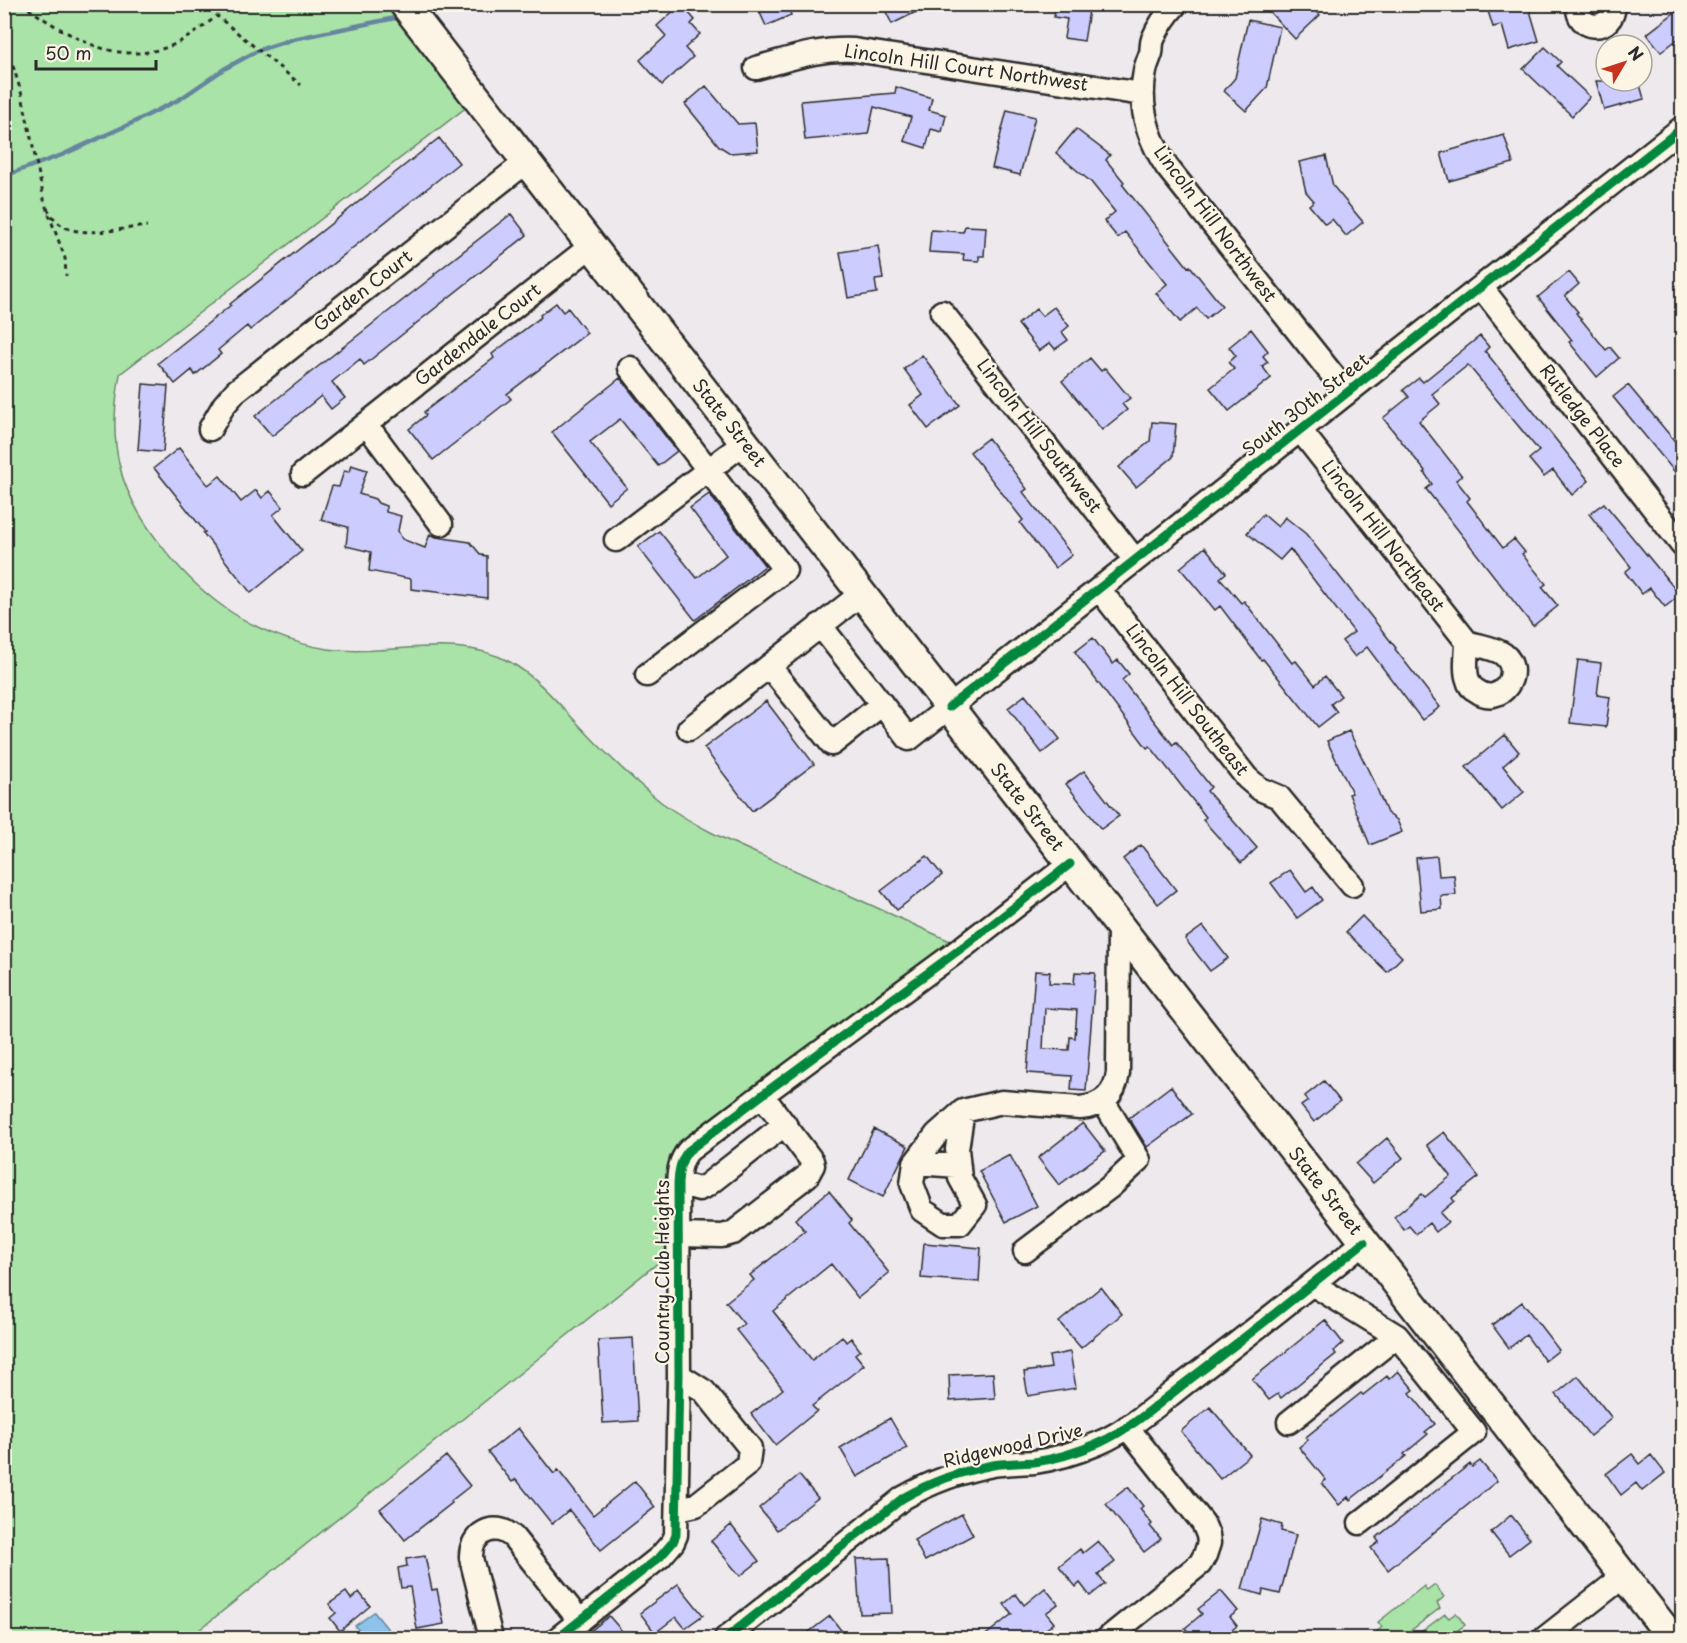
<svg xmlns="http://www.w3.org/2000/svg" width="1687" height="1643" font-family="'Playpen Sans',sans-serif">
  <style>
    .green { fill: #a9e3a8; stroke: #6a876a; stroke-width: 1.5 }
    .water { fill: #8dc2ea; stroke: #66869e; stroke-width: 1.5 }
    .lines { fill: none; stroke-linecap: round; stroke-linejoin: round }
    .stream { stroke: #66869e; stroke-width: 4.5 }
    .building { fill: #ccf; stroke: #2b2b2b; stroke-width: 1.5; fill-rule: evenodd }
    .minor-casing { stroke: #2b2b2b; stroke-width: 27 }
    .major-casing { stroke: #2b2b2b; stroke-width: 33 }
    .path { stroke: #2b2b2b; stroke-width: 3; stroke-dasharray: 4.5 4.5; stroke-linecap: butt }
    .minor { stroke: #fcf5e5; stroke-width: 22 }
    .major { stroke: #fcf5e5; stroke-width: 28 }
    .cycleway-casing { stroke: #fcf5e5; stroke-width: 13 }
    .cycleway { stroke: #00873e; stroke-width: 9 }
    .labels { text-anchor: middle; stroke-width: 4.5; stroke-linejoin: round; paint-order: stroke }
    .street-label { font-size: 18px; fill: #2b2b2b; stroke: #fcf5e5 }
  </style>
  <rect width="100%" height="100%" fill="#eee9ed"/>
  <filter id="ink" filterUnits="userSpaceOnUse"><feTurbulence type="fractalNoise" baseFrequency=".0167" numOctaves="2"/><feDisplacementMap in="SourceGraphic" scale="12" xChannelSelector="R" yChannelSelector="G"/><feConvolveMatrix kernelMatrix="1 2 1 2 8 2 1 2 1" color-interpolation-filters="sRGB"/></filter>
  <g filter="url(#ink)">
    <path class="green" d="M5 5H404L477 99 120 374C115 404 112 433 119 463 129 514 180 575 221 605 250 627 293 644 328 649 388 657 455 632 510 662 538 678 558 703 580 726 605 753 632 779 661 802 699 830 743 847 785 866 844 893 903 920 963 947L688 1151 679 1246 189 1638H5Z
      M1435 1585 1444 1597 1437 1603 1440 1608 1401 1638H1379L1375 1633 1382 1627 1378 1622 1424 1586 1427 1591Z
      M1456 1613 1465 1625 1458 1630 1462 1635 1457 1638H1413L1445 1614 1449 1618Z"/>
    <path class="water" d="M374 1612 395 1638H365L355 1626Z"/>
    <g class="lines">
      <path class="stream" d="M4 176 62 155 130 124 180 99 224 69 259 50 293 39 400 17"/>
    </g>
    <path class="building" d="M681 4 695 20 691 24 700 34 685 48 693 57 662 85 640 60 666 36 657 26Z
      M756 4H787L791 15 766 26Z
      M882 4H932L892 24Z
      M1056 4H1090L1084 41 1064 38 1067 19 1054 17Z
      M1262 4H1310L1320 15 1295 39Z
      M1509 4H1528L1539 41 1509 50 1502 25 1493 27 1488 11Z
      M1683 6V35L1661 52 1647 34Z
      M1248 20 1280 27 1267 88 1246 111 1224 91 1235 78Z
      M1545 47 1561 62 1557 66 1590 97 1572 116 1523 69Z
      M1596 81H1639L1644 99 1604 110Z
      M706 86 738 124 755 123 758 151 730 153 719 146 685 104Z
      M896 87 932 98 929 110 946 115 942 132 931 129 926 148 904 141 911 117 874 107 868 134 805 140 801 101 895 93Z
      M1007 110 1035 117 1020 175 992 168Z
      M1076 129 1110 155 1106 160 1124 182 1122 184 1188 267 1190 266 1222 306 1206 319 1197 308 1180 322 1156 293 1167 284 1125 232 1118 238 1104 221 1115 212 1091 182 1056 153Z
      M1504 135 1513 163 1449 181 1441 153Z
      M439 138 459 163 250 330 247 326 218 350 221 354 195 375 192 370 175 384 158 363 231 305 230 304Z
      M1326 156 1333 186 1363 222 1346 236 1332 219 1325 224 1309 205 1314 201 1306 192 1299 162Z
      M511 214 527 235 364 365 360 359 332 382 345 398 331 409 321 396 272 436 255 416 435 275 434 274Z
      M965 226 986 227 984 256H979V261L963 260 964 254 929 252 931 230 963 232Z
      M878 246 883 279 875 280 877 293 848 298 840 252Z
      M1569 272 1579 284 1565 296 1578 312 1576 313 1606 350 1610 347 1619 358 1597 377 1569 342 1572 340 1538 297Z
      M556 303 563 312 568 308 587 333 507 394 511 399 433 460 409 429 426 415 424 412 494 358 492 354 541 317 540 315Z
      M1054 307 1069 326 1062 332 1068 340 1055 349 1050 343 1039 351 1018 324 1036 309 1042 316Z
      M1251 329 1268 351 1263 356 1268 362 1262 366 1271 378 1229 411 1210 388 1234 369 1228 362 1236 356 1229 347Z
      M1480 336 1489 347 1485 351 1589 481 1572 495 1553 470 1544 477 1529 459 1539 451 1468 365 1432 394 1440 404 1419 421 1462 476 1456 480 1470 498 1467 501 1503 548 1514 539 1525 552 1522 554 1546 584 1542 587 1558 606 1533 626 1426 489 1432 484 1424 472 1425 471 1383 418 1409 397 1403 390 1419 378 1423 382Z
      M922 355 960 405 928 429 910 405 923 395 904 369Z
      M1090 358 1101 371 1105 368 1130 398 1122 404 1127 410 1102 430 1062 381Z
      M620 378 677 451 658 466 620 419 590 442 627 488 608 503 552 432Z
      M143 384 168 386 163 452 138 450Z
      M1628 385 1683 451V482L1613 397Z
      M1152 422 1176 424 1173 457 1136 487 1119 467 1150 441Z
      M988 438 1027 489 1023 492 1072 555 1055 568 1020 523 1023 520 970 452Z
      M179 448 208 485 220 476 241 502 256 490 262 498 270 491 283 507 273 515 302 551 251 593 203 533 205 532 154 468Z
      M351 465 367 470 359 494 375 499 378 503 386 506V512L401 516 398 531 402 539 425 548 430 534 436 537 470 542 481 555 487 556V598L411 589V579L369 571 371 552 346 546 348 527 321 520 332 486 339 487 344 471 349 472Z
      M709 494 765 566 695 620 638 547 659 531 697 578 726 555 690 508Z
      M1604 503 1680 595 1665 607 1650 588 1642 594 1625 572 1631 567 1589 514Z
      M1263 514 1278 527 1285 517 1306 534 1396 648 1395 649 1440 707 1422 720 1367 647 1355 657 1342 641 1354 632 1290 549 1280 560 1247 533Z
      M1205 547 1226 573 1220 578 1241 603 1244 601 1292 663 1296 661 1315 685 1325 676 1341 696 1331 704 1337 712 1318 727 1263 659 1261 660 1220 606 1215 610 1180 568Z
      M1093 638 1113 664 1118 660 1129 674 1122 680 1173 745 1176 742 1211 787 1207 791 1257 848 1241 863 1203 820 1206 817 1150 746 1147 748 1075 652Z
      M1578 660 1601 663 1597 695 1610 697 1606 727 1570 723Z
      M1025 695 1060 739 1042 753 1008 708Z
      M766 701 814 764 752 811 704 748Z
      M1349 731 1375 784 1387 813 1397 820 1402 832 1370 845 1349 794 1352 793 1327 741Z
      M1505 735 1519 752 1503 766 1524 792 1502 810 1466 767Z
      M1084 771 1119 816 1101 829 1066 784Z
      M1141 845 1176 890 1158 904 1123 859Z
      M927 856 942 875 897 910 881 891Z
      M1437 856 1439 876 1454 875 1456 895 1441 896 1442 909 1421 911 1416 858Z
      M1290 870 1306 892 1313 887 1322 900 1297 918 1271 883Z
      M1362 916 1402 957 1387 972 1346 932Z
      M1203 926 1228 958 1210 971 1185 939Z
      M1035 971 1050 972 1049 983 1074 984 1075 972 1095 973 1086 1091 1071 1090 1072 1076 1027 1073ZM1045 1008 1077 1010 1075 1038 1070 1037 1069 1050 1043 1049Z
      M1324 1081 1340 1101 1314 1122 1301 1106 1308 1101 1305 1096Z
      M1171 1086 1192 1114 1147 1147 1129 1118Z
      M1083 1123 1105 1151 1059 1185 1038 1158Z
      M874 1129 908 1146 883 1197 849 1180Z
      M1444 1132 1479 1177 1452 1198 1454 1201 1440 1213 1448 1222 1436 1232 1429 1223 1416 1234 1409 1226 1404 1230 1394 1217 1422 1194 1425 1197 1451 1176 1427 1145Z
      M1387 1138 1403 1158 1373 1183 1356 1164Z
      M1010 1155 1037 1206 1006 1222 979 1171Z
      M829 1191 852 1220 849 1223 889 1273 858 1298 831 1264 773 1311 812 1360 842 1336 846 1342 851 1338 860 1350 855 1354 864 1365 812 1406 817 1411 775 1445 751 1414 783 1389 736 1330 744 1324 726 1302 754 1280 750 1275 805 1231 795 1219Z
      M924 1243 981 1248 979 1282 921 1278Z
      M1101 1287 1122 1314 1081 1348 1059 1322Z
      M1522 1302 1559 1350 1545 1361 1526 1335 1509 1348 1492 1325Z
      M1325 1320 1343 1343 1334 1351 1336 1354 1281 1398 1278 1394 1269 1400 1252 1379Z
      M633 1338 638 1421 603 1423 598 1340Z
      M1070 1352 1076 1388 1028 1396 1024 1372 1051 1368 1049 1356Z
      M1398 1371 1414 1390 1410 1393 1435 1424 1425 1432 1428 1434 1404 1454 1406 1456 1350 1500 1348 1497 1339 1505 1322 1483 1326 1480 1299 1447 1308 1440 1306 1437 1361 1393 1363 1395 1387 1376 1389 1379Z
      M993 1373 995 1398 950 1401 949 1375Z
      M1578 1376 1612 1418 1590 1436 1556 1394Z
      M1210 1407 1250 1455 1220 1479 1181 1431Z
      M890 1418 907 1448 857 1477 840 1448Z
      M518 1428 554 1474 558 1470 593 1515 635 1481 655 1507 601 1550 569 1510 552 1524 516 1479 512 1482 488 1452Z
      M1632 1454 1640 1464 1651 1455 1665 1473 1642 1491 1636 1483 1621 1495 1606 1474Z
      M446 1456 470 1486 451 1501 452 1503 405 1540 380 1509Z
      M1480 1461 1497 1481 1388 1570 1371 1548 1379 1542 1376 1538 1470 1464 1472 1467Z
      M799 1475 818 1498 777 1530 759 1508Z
      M1128 1487 1143 1506 1140 1509 1152 1524 1150 1526 1161 1539 1144 1552 1106 1504Z
      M962 1514 973 1535 925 1561 914 1540Z
      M1511 1515 1530 1539 1509 1555 1491 1532Z
      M1262 1519 1282 1525 1281 1531 1296 1535 1280 1594 1263 1590 1262 1595 1242 1589Z
      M731 1525 759 1561 740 1576 711 1541Z
      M1098 1541 1115 1562 1098 1575 1105 1584 1090 1596 1080 1583 1076 1587 1059 1566 1080 1549 1083 1553Z
      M425 1556 432 1590 437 1589 444 1624 417 1629 410 1587 401 1588 398 1568 407 1566 406 1559Z
      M889 1558 892 1613 860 1614 856 1559Z
      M678 1584 703 1615 685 1628 676 1617 655 1633 640 1613Z
      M1045 1588 1058 1604 1046 1613 1054 1623 1035 1638H982L1012 1614 1004 1604 1016 1594 1024 1605Z
      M1221 1591 1238 1611 1230 1617 1237 1626 1222 1638H1194L1185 1628 1202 1614 1198 1609Z
      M346 1592 351 1599 359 1592 370 1606 340 1631 330 1618 336 1613 329 1604Z
      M609 1616 628 1638H582Z
      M830 1616 847 1638H801Z"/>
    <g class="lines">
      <g class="minor-casing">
        <path id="minor" d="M1176 4C1167 14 1158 27 1153 39 1151 44 1152 49 1151 53 1149 59 1146 65 1145 71 1138 106 1147 137 1167 167L1347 393
          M1578 4C1575 32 1614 34 1614 4
          M756 68C790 59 818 48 854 50L1142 94
          M1481 287 1682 545
          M942 312 1135 560
          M630 368 785 570 647 675
          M366 424 441 524
          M210 429 224 405 236 391 526 162
          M1300 430 1467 642
          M303 474 591 246
          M616 540 744 443
          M1099 589 1247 778 1260 789 1279 797 1352 885
          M820 625 909 739 1682 128
          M1467 642C1478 646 1493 647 1503 654 1526 672 1500 708 1477 691 1473 689 1469 685 1468 680 1464 670 1467 654 1467 642Z
          M769 666 832 744 882 704
          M689 729 861 594
          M963 1111 957 1149 960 1178 975 1205 960 1224H943L922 1210 912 1184 915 1163 937 1134 963 1111 1002 1102 1080 1108C1102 1106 1115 1095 1118 1073L1119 926
          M915 1163 959 1166
          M678 1183 699 1189 706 1186 785 1124
          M679 1235 722 1236 733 1233 807 1176 813 1165 812 1161 762 1095
          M1025 1251 1110 1187 1139 1160 1103 1101
          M1312 1284 1397 1336 1474 1432 1360 1523
          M1289 1422 1397 1336
          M678 1509 696 1505 748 1464 750 1448 704 1391 679 1375
          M491 1638 471 1558C470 1534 494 1520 513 1537L580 1621
          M558 1638 660 1557 673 1542 676 1535 679 1375 678 1183C679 1170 680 1161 688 1151L762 1095 963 947 1070 864
          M726 1638 903 1498C931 1482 961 1471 993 1465 1006 1463 1020 1463 1034 1462 1056 1459 1078 1452 1099 1443 1131 1429 1158 1404 1185 1383 1246 1337 1305 1290 1364 1242
          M1108 1638 1200 1564 1205 1555 1209 1543 1208 1535 1203 1523 1127 1427
          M1545 1638 1624 1576"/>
      </g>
      <g class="major-casing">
        <path id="major" d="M404 4 1672 1638"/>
      </g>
      <path class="path" d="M21 4C69 35 116 70 175 44 190 37 204 26 217 16L301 85
        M4 50 13 66 22 95 45 204 65 258 66 276
        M47 208C51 215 56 222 63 226 82 238 125 228 147 226"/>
      <use href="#minor" class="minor"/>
      <use href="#major" class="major"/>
      <g class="cycleway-casing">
        <path id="cycleway" d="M949 707 1682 128
          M558 1638 660 1557 673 1542 676 1535 679 1375 678 1183C679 1170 680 1161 688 1151L762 1095 963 947 1070 864
          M726 1638 903 1498C931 1482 961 1471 993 1465 1006 1463 1020 1463 1034 1462 1056 1459 1078 1452 1099 1443 1131 1429 1158 1404 1185 1383 1246 1337 1305 1290 1364 1242"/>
      </g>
      <use href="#cycleway" class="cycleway"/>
    </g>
  </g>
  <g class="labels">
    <g class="street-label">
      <text transform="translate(966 68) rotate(8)" y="6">Lincoln Hill Court Northwest</text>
      <text transform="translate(1215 224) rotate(53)" y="6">Lincoln Hill Northwest</text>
      <text transform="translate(363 291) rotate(-38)" y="6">Garden Court</text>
      <text transform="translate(478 335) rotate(-38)" y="6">Gardendale Court</text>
      <text transform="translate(1306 405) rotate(-38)" y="6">South 30th Street</text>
      <text transform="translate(1582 416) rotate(52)" y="6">Rutledge Place</text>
      <text transform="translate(729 423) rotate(52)" y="6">State Street</text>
      <text transform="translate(1039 436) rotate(52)" y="6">Lincoln Hill Southwest</text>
      <text transform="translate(1383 536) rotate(52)" y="6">Lincoln Hill Northeast</text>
      <text transform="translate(1187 700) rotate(52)" y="6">Lincoln Hill Southeast</text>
      <text transform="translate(1027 807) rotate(52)" y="6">State Street</text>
      <text transform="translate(1325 1191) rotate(52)" y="6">State Street</text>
      <text transform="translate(663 1272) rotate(-90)" y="6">Country Club Heights</text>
      <text transform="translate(1013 1446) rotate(-13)" y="6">Ridgewood Drive</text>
    </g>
  </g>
  <rect width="1687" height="1643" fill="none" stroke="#fcf5e5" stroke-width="24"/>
  <rect x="12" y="12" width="1663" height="1619" fill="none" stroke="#2b2b2b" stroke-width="2" filter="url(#ink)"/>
  <g transform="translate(1624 63) rotate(51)"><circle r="28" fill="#fcf5e5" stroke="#a8a49b" stroke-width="1.5"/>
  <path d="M0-4.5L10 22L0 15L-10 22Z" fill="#c8321e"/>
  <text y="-9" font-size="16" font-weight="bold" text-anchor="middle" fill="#2b2b2b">N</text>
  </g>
  <path d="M36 60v9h120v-9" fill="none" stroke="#2b2b2b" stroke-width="3"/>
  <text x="45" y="60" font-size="18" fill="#2b2b2b" stroke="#fcf5e5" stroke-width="4.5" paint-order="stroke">50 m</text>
</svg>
